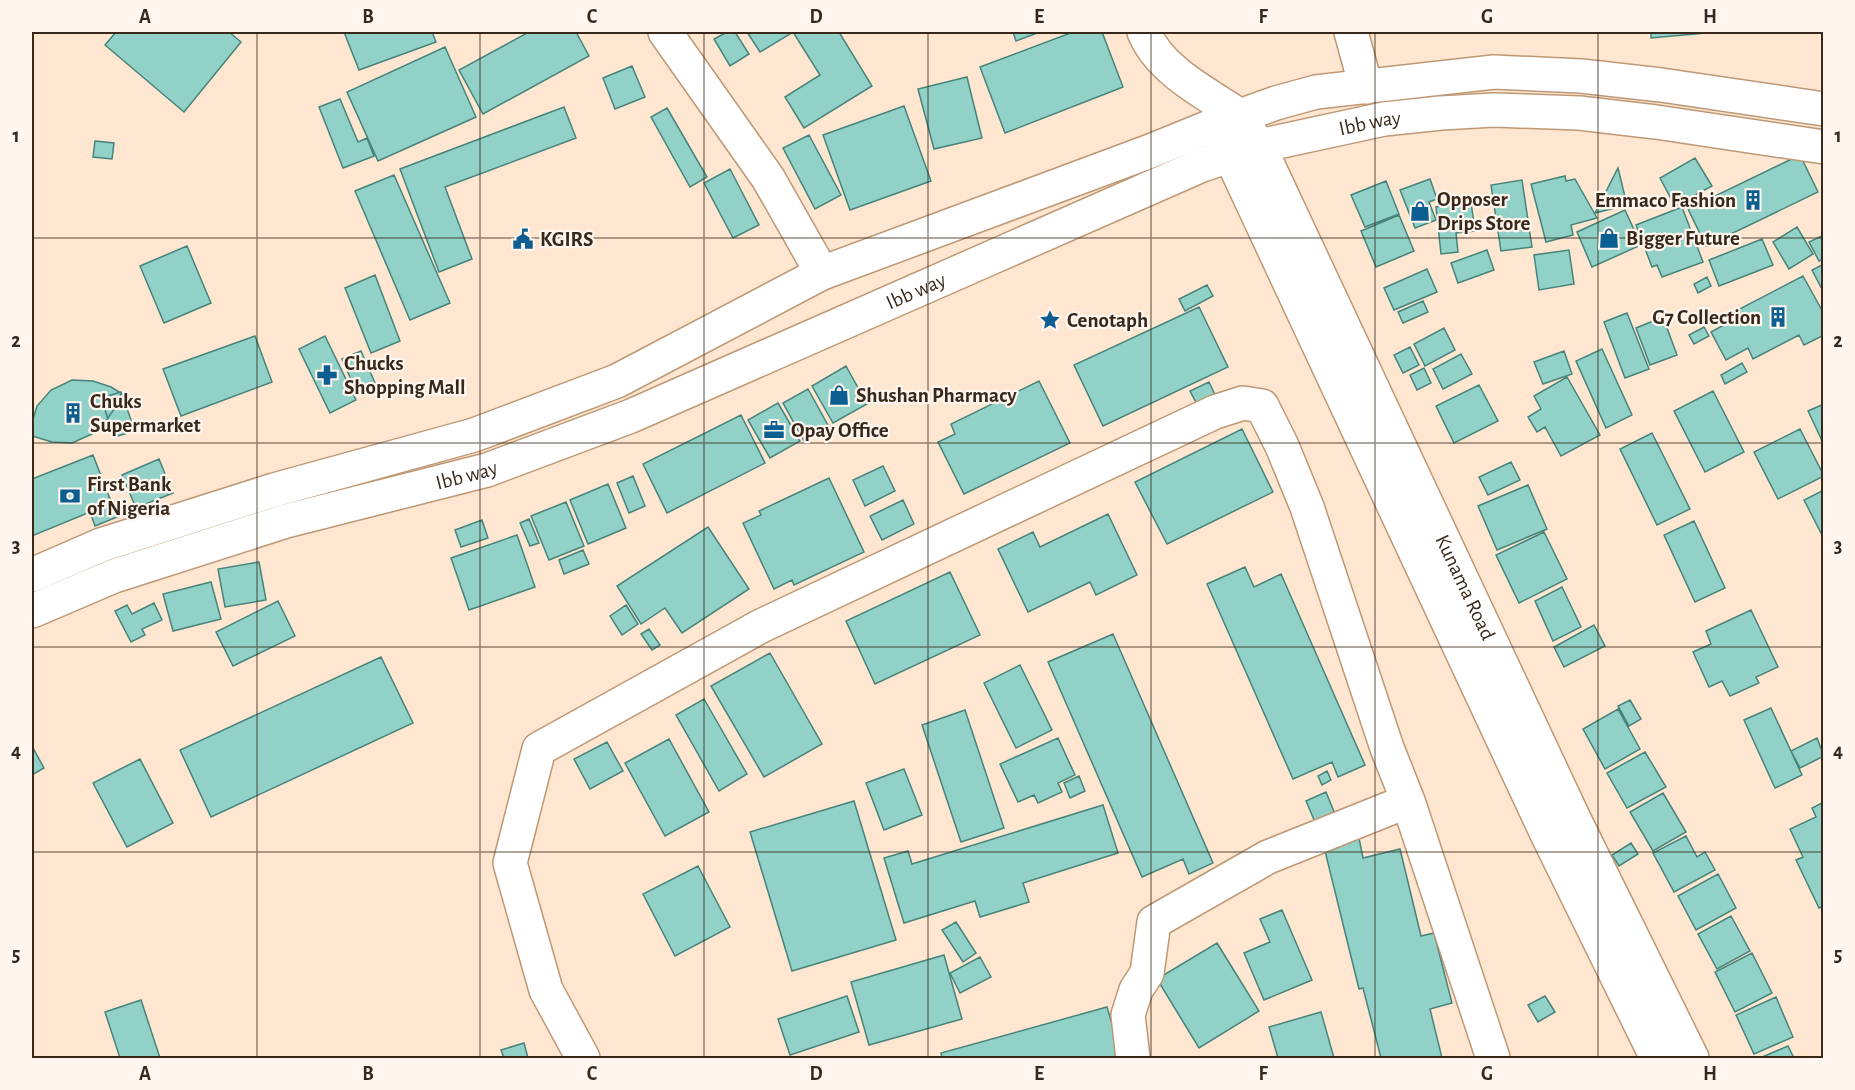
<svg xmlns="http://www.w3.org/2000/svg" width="1855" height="1090" font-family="'Alegreya Sans',sans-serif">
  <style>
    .building { fill: #92d1c7; stroke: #46847b; stroke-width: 1.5 }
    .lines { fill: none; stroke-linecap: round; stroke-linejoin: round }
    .street-casing { stroke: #be9875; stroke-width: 36 }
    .secondary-casing { stroke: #be9875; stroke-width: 36 }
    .highway-casing { stroke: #be9875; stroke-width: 36 }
    .street { stroke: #fff; stroke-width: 33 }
    .secondary { stroke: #fff; stroke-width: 33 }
    .highway { stroke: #fff; stroke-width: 33 }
    .grid { fill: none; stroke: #37281a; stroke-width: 1.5; stroke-opacity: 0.55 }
    .labels { text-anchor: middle; stroke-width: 4.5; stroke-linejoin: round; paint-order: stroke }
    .street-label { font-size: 21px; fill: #37281a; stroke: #fff6ef }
    .poi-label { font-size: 21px; font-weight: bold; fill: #37281a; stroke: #fff6ef; text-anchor: start }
    .neatline { fill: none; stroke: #37281a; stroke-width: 2 }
    .grid-label { font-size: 20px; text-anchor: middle; font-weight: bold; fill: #37281a }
  </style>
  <rect width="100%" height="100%" fill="#fee6d0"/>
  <path class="building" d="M116 32H229L241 42 184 112 105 45Z
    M344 32H432L436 42 359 70Z
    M529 32H576L589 56 483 114 459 70Z
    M727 32H735L749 54 730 66 714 39Z
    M747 32H839L872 86 804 128 785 97 820 75 793 32 760 52Z
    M1013 32H1040L1016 41Z
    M1073 32H1102L1123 87 1005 133 980 67Z
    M1651 32H1706V33L1651 38Z
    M445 47 476 117 378 161 347 92Z
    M632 66 645 97 615 109 603 78Z
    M967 77 982 138 934 149 918 89Z
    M340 99 358 142 367 138 374 156 343 168 319 107Z
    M904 106 931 181 850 210 823 135Z
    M564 107 576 138 445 187 472 259 439 272 400 169Z
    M667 108 707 177 690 187 651 117Z
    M809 135 841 195 815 209 783 148Z
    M95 141 114 143 112 159 93 157Z
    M1800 155 1818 192 1706 246 1688 209Z
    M1695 158 1712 186 1675 206 1660 178Z
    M1618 168 1627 205 1595 213Z
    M730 169 759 225 733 238 704 183Z
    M394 175 450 303 410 320 355 191Z
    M1565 176 1566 181 1575 179 1597 218 1571 225 1573 235 1546 242 1531 184Z
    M1430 179 1437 199 1429 202 1436 220 1415 228 1400 190Z
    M1522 180 1532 247 1501 251 1491 185Z
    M1386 181 1399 214 1365 227 1351 195Z
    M1471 202 1475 231 1456 233 1458 252 1441 254 1436 207Z
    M1682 207 1703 262 1662 277 1657 265 1652 267 1636 225Z
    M1625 210 1641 245 1592 267 1577 232Z
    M1399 215 1414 251 1376 267 1361 231Z
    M1797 227 1813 254 1789 269 1773 242Z
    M1824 235V259L1819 261 1809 242Z
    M1762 239 1773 265 1719 286 1709 260Z
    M187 246 211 303 164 323 140 266Z
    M1487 250 1494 270 1458 283 1451 263Z
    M1569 250 1574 284 1539 290 1534 255Z
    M1824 264V293L1812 270Z
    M1427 269 1437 292 1394 310 1384 288Z
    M375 275 400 341 371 353 345 288Z
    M1803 276 1824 314V335L1804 345 1799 335 1753 359 1748 348 1726 360 1711 332 1733 320 1730 314Z
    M1707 277 1711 286 1698 293 1694 284Z
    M1207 285 1213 296 1185 311 1179 299Z
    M1423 301 1428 312 1403 323 1398 312Z
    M1199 307 1228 367 1103 426 1074 365Z
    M1627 313 1649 369 1625 378 1604 322Z
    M1663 317 1677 355 1650 365 1636 328Z
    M1704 327 1709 336 1694 344 1689 335Z
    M1444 328 1455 350 1425 366 1414 344Z
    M255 336 272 382 181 416 163 369Z
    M325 336 356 400 330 413 299 349Z
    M1410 347 1419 365 1403 373 1394 355Z
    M1602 349 1632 415 1606 428 1576 361Z
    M361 351 376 385 357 393 342 359Z
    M1564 351 1572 374 1543 384 1534 362Z
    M1461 354 1472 374 1443 389 1433 369Z
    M1742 363 1747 372 1725 384 1721 375Z
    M846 366 867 404 833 423 812 386Z
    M1424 368 1431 383 1417 390 1410 375Z
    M1567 377 1600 435 1561 456 1545 427 1537 432 1528 417 1541 409 1534 396Z
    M72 380 93 381 111 387 121 393 118 404 107 419 92 434 72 443 52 442 32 436V422L37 406 51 390Z
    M1039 381 1070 443 964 494 938 442 955 434 951 424Z
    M1209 382 1217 399 1199 408 1190 391Z
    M1479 385 1498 421 1454 443 1436 406Z
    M808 389 829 427 804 441 783 403Z
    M1713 391 1744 452 1705 472 1674 411Z
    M121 392 135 431 114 437 101 398Z
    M778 403 800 441 770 458 748 420Z
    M1824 404V445L1808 411Z
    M741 415 765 463 667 513 643 464Z
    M1242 429 1273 492 1167 544 1135 482Z
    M1800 429 1824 476 1778 499 1754 452Z
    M1652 433 1690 509 1657 525 1620 449Z
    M93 455 117 517 95 526 90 512 32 536V479Z
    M159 459 173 493 136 508 122 475Z
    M1511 462 1520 480 1488 495 1479 477Z
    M883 466 895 491 865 506 853 480Z
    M633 476 645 506 629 513 617 483Z
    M829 478 864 552 794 585 792 580 774 589 743 523 761 515 759 511Z
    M608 484 626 528 588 544 570 500Z
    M1528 485 1547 529 1497 550 1478 506Z
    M1824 490V539L1804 500Z
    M903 500 914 524 882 540 870 516Z
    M566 502 584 546 549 560 531 516Z
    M1108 514 1137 575 1096 595 1090 582 1028 612 998 549 1033 532 1040 547Z
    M529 519 539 543 530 546 520 523Z
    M482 520 488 538 461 547 455 530Z
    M1694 521 1725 588 1695 602 1664 535Z
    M708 527 749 589 682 633 665 608 641 624 617 586Z
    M1544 532 1567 579 1519 603 1496 555Z
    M517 535 535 587 469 610 451 558Z
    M583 550 589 564 564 574 559 560Z
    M259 562 266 600 225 607 218 569Z
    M1245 567 1254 587 1281 574 1365 765 1338 777 1332 762 1293 779 1207 584Z
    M950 572 980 635 875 684 846 621Z
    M211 582 221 619 173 631 163 594Z
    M1562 587 1581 627 1553 641 1535 601Z
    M278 601 295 636 233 666 216 632Z
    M154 603 162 620 142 629 145 635 131 642 115 611 127 605 132 614Z
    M626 605 638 624 622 635 610 616Z
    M1751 610 1778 667 1756 677 1759 683 1730 696 1722 681 1709 687 1693 652 1711 644 1706 631Z
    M1594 625 1605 646 1564 667 1554 647Z
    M649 629 660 645 652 650 641 634Z
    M1113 634 1213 863 1189 874 1183 859 1142 877 1048 662Z
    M770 653 822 744 764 777 711 686Z
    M381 657 413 723 211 817 180 750Z
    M1020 665 1052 730 1016 748 984 683Z
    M704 699 747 774 719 791 676 715Z
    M1630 700 1641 719 1629 726 1618 706Z
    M1771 708 1802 775 1775 788 1744 720Z
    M1618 709 1640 749 1605 769 1583 729Z
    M965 710 1004 828 961 842 922 725Z
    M1058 738 1075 775 1058 783 1062 792 1038 803 1034 795 1018 802 1000 764Z
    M1817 738 1824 756 1800 768 1791 751Z
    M669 739 709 812 665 836 625 763Z
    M607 742 623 771 590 789 574 759Z
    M32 746 44 768 32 775Z
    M1645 752 1666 787 1627 808 1607 773Z
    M140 759 173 823 127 847 93 783Z
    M904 769 922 815 884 830 866 783Z
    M1327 771 1331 780 1322 785 1318 776Z
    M1079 776 1085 791 1070 798 1064 783Z
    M1326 792 1335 814 1315 822 1306 801Z
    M1663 793 1686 832 1653 851 1630 812Z
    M854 801 896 940 792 971 750 832Z
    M1824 802V906L1819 908 1796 860 1803 857 1790 829 1816 817 1812 808Z
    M1103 805 1118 853 1023 883 1029 902 980 917 975 901 904 923 884 858 908 851 912 864Z
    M1686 836 1697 857 1705 852 1715 870 1674 892 1653 853Z
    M1359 838 1363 858 1400 849 1421 936 1434 933 1452 1003 1430 1009 1442 1058H1381L1363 988 1359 989 1324 847Z
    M1631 843 1638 854 1619 866 1612 855Z
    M698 866 730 927 675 956 643 894Z
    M1718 874 1736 908 1696 930 1678 896Z
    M1282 910 1312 980 1264 1000 1244 953 1270 942 1260 919Z
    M1731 916 1750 951 1717 969 1698 934Z
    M956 922 976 953 963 962 942 930Z
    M1217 943 1259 1011 1199 1048 1157 979Z
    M1752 953 1772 993 1735 1012 1715 972Z
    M944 955 962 1019 869 1045 851 982Z
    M980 957 991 977 960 993 950 973Z
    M847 996 859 1032 790 1055 778 1019Z
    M1545 996 1555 1012 1538 1022 1528 1005Z
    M1776 997 1793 1037 1754 1054 1736 1015Z
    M141 1000 160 1058H120L105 1012Z
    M1107 1007 1122 1058H942L941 1053Z
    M1321 1012 1334 1058H1278L1269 1027Z
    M524 1043 528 1058H504L501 1050Z
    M1788 1046 1794 1058H1760Z"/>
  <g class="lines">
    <g class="street-casing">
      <path id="street" d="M1144 32C1160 71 1206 93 1240 116
        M1351 32 1366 87
        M583 1058 546 990 510 863 539 749 761 626 1215 412 1243 403 1262 406 1282 446 1307 507 1387 748 1408 801 1493 1058
        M1133 1058 1128 1015 1136 990 1147 973 1154 922 1268 857 1408 801"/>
    </g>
    <g class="secondary-casing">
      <g id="secondary">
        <path d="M665 32 768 178 822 273"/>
        <path id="s1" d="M1243 122 1259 146 1574 819 1692 1058"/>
        <path d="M1212 126 1230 155 1547 834 1657 1058"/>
      </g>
    </g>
    <g class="highway-casing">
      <g id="highway">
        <path d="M32 575 101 545 274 490 474 435 617 381 822 273 1148 152 1212 126 1276 103 1316 92 1494 72 1581 76 1661 85 1824 109"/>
        <path id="s2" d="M32 611 114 576 286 521 487 470 631 416 1202 165 1259 146 1384 119 1441 113 1494 110 1579 113 1656 122 1824 147"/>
      </g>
    </g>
    <use href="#street" class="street"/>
    <use href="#secondary" class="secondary"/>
    <use href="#highway" class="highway"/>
  </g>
  <path class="grid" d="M257 32V1058M480 32V1058M704 32V1058M928 32V1058M1151 32V1058M1375 32V1058M1598 32V1058M32 238H1824M32 443H1824M32 647H1824M32 852H1824"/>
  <defs>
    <g id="building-bare" transform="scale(1.62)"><path d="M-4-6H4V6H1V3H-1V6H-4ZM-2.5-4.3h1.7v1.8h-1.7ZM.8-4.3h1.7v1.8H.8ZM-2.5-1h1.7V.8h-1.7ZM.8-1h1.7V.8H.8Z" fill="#0c5d90" stroke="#fff6ef" stroke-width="2.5" paint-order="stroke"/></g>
    <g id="shop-bare" transform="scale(1.62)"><path d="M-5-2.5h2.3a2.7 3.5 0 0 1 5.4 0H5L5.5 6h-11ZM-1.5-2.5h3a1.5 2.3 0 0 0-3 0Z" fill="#0c5d90" stroke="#fff6ef" stroke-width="2.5" paint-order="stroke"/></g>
    <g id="civic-bare" transform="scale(1.62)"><path d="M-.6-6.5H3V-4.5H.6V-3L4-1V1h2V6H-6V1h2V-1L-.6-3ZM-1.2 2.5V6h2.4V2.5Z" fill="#0c5d90" stroke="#fff6ef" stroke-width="2.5" paint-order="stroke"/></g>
    <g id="sight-bare" transform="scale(1.62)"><path d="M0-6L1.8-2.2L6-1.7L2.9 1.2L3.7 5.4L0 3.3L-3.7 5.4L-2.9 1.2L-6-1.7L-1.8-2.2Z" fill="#0c5d90" stroke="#fff6ef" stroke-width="2.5" paint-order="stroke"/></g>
    <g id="pharmacy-bare" transform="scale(1.62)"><path d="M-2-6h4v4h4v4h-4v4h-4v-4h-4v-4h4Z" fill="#0c5d90" stroke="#fff6ef" stroke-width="2.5" paint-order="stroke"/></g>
    <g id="office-bare" transform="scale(1.62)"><path d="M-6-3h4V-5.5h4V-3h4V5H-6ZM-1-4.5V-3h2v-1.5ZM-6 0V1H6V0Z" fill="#0c5d90" stroke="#fff6ef" stroke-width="2.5" paint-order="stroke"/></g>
    <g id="bank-bare" transform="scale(1.62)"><path d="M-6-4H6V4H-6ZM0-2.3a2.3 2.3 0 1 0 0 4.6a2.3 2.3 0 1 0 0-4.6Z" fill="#0c5d90" stroke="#fff6ef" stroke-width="2.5" paint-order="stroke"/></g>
  </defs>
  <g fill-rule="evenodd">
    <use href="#building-bare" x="1753" y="200"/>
    <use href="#shop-bare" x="1420" y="211"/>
    <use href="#shop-bare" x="1609" y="238"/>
    <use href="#civic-bare" x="523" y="239"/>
    <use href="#building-bare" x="1778" y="317"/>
    <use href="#sight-bare" x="1050" y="320"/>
    <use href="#pharmacy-bare" x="327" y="375"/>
    <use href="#shop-bare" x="839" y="395"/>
    <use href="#building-bare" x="73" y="413"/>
    <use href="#office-bare" x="774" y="430"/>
    <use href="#bank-bare" x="70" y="496"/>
  </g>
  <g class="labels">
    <g class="street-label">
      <text dy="7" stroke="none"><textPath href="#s2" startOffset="1428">Ibb way</textPath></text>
      <text dy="7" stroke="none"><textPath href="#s2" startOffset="942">Ibb way</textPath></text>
      <text dy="7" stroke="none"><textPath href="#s2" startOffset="456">Ibb way</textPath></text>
      <text dy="7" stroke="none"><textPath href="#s1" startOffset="516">Kunama Road</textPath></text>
    </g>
    <g class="poi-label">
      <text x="1437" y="206">Opposer<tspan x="1437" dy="24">Drips Store</tspan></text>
      <text x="1736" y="207" text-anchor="end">Emmaco Fashion</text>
      <text x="1626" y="245">Bigger Future</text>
      <text x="540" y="246">KGIRS</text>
      <text x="1761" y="324" text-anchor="end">G7 Collection</text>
      <text x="1067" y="327">Cenotaph</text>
      <text x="344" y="370">Chucks<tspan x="344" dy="24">Shopping Mall</tspan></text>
      <text x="856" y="402">Shushan Pharmacy</text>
      <text x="90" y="408">Chuks<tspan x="90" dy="24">Supermarket</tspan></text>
      <text x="791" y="437">Opay Office</text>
      <text x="87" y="491">First Bank<tspan x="87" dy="24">of Nigeria</tspan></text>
    </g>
  </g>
  <rect width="1855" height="1090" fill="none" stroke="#fff6ef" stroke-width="66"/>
  <rect x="33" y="33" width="1789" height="1024" class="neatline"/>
  <g class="grid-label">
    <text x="145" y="23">A</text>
    <text x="368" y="23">B</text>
    <text x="592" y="23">C</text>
    <text x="816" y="23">D</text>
    <text x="1039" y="23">E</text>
    <text x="1263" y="23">F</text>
    <text x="1487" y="23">G</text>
    <text x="1710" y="23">H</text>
    <text x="16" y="142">1</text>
    <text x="1838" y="142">1</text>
    <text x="16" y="347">2</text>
    <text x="1838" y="347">2</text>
    <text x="16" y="552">3</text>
    <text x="1838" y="552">3</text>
    <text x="16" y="757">4</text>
    <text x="1838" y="757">4</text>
    <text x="16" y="961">5</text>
    <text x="1838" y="961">5</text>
    <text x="145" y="1080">A</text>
    <text x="368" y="1080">B</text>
    <text x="592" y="1080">C</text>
    <text x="816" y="1080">D</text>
    <text x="1039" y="1080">E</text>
    <text x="1263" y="1080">F</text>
    <text x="1487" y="1080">G</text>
    <text x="1710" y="1080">H</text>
  </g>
</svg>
